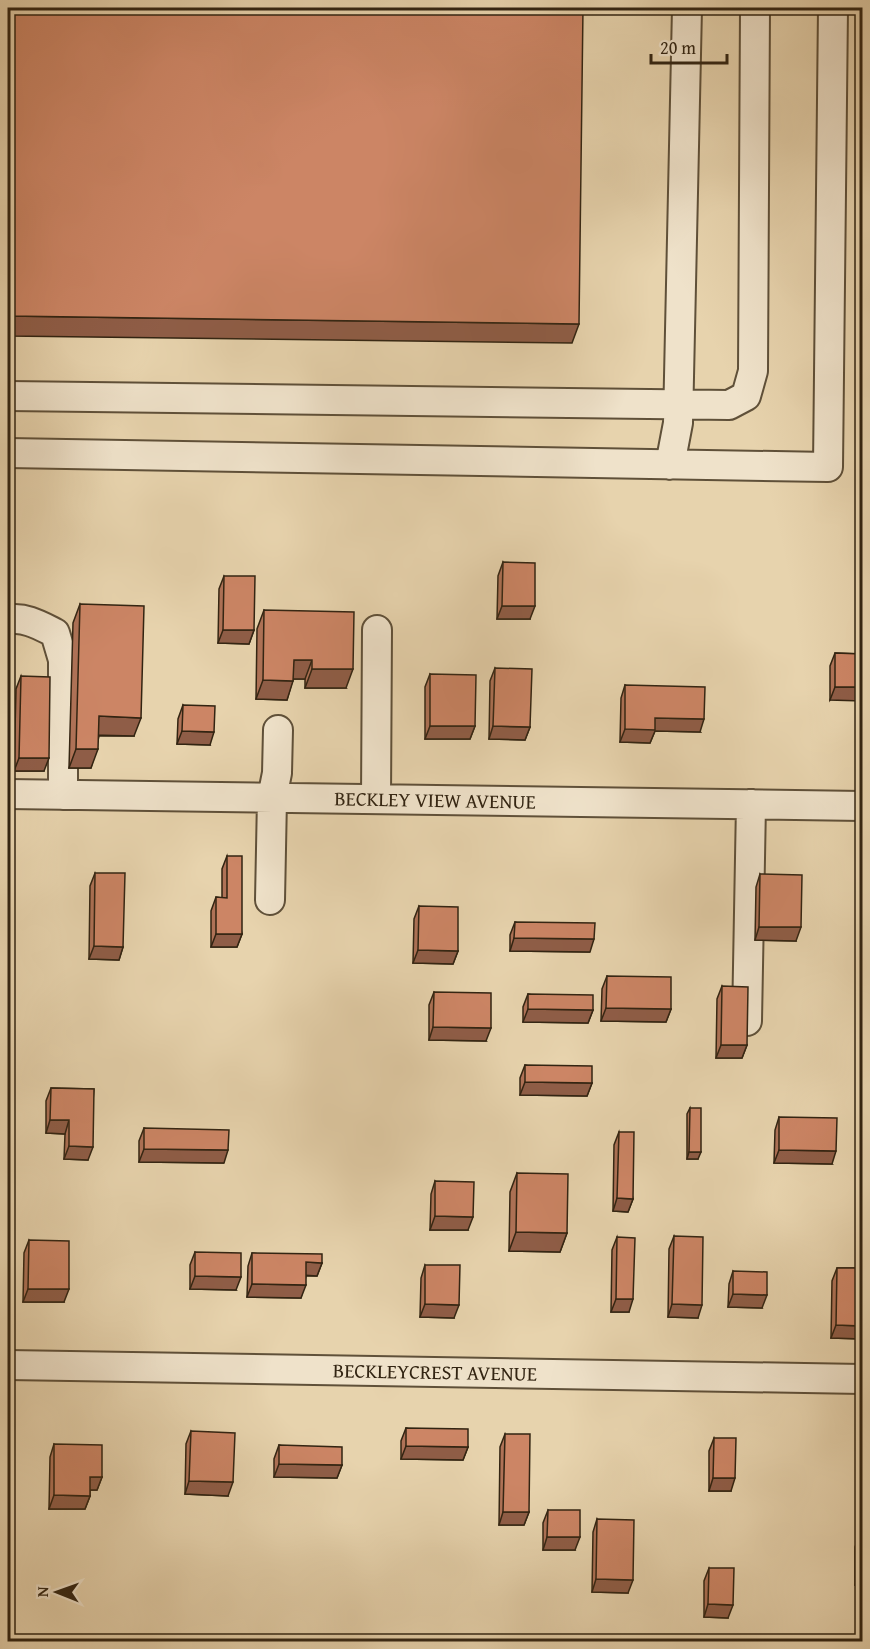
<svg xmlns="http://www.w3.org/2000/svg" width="870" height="1649" font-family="'Gentium Book Plus',serif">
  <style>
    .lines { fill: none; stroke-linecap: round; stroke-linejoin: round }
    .minor-casing { stroke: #5f5039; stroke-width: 32 }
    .minor { stroke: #efe2ca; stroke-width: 28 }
    .wall { fill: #af7257; stroke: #322412; stroke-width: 1.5 }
    .shaded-wall { fill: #8f5d47; stroke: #322412; stroke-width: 1.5 }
    .building { fill: #cc8565; stroke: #322412; stroke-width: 1.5 }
    .labels { text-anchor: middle; stroke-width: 6; stroke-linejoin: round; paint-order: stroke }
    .street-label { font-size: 20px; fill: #322412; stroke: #efe2ca }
  </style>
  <rect width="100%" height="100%" fill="#e7d3ad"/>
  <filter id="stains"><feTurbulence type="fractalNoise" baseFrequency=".00333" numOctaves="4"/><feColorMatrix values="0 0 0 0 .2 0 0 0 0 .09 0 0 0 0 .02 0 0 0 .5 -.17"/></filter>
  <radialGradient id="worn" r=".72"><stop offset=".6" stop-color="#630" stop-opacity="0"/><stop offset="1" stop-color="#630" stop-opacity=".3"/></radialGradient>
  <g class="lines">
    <g class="minor-casing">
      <path id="minor" d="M8 396 729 405 746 396 753 371 755 8
        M8 453 828 467 833 8
        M670 465 678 423 687 8
        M8 620C24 616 41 626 55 633L63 660V795
        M8 794 862 806
        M376 799 377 630
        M270 900 272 798 277 773 278 730
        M747 1021 751 804
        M8 1365 862 1379"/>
    </g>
    <use href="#minor" class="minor"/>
  </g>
  <path class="wall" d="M503 562 530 619H497L498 576Z
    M224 576 254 630 249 644 218 643 219 589Z
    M80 604 134 736H99L91 768H69L73 623Z
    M264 610 346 688H305V679H293L287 700 256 699 257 629Z
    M835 653 862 654 830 700V666Z
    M495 668 530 727 525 740 489 739 490 681Z
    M430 674 475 726 470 739H425V687Z
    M21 676 44 771H14L16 689Z
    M625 685 700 732 655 731 650 743 620 742 621 698Z
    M183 705 210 745 177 744 178 719Z
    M227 856 242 934 237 947H211V911L216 897 222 898V869Z
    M862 862V888H858V875Z
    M95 873 123 947 119 960 89 959 90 886Z
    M760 874 796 941 755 940 756 887Z
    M419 906 458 951 453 964 413 963 414 919Z
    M515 922 590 952 510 951V935Z
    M607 976 671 1009 666 1022 601 1021 602 989Z
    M722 986 747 1045 742 1058H716L717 999Z
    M434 992 486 1041 429 1040V1005Z
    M528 994 593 1010 588 1023 523 1022V1007Z
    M525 1065 592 1083 587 1096 520 1095V1078Z
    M51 1088 94 1089 88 1160 64 1159 65 1134 46 1133V1101Z
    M690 1108 698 1159H687V1114Z
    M779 1117 832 1164 774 1163 775 1130Z
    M144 1128 224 1163 139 1162V1141Z
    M619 1132 633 1199 628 1212 613 1211 614 1145Z
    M517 1173 567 1233 560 1252 509 1251 510 1192Z
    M435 1181 468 1230H430L431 1194Z
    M674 1236 698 1318 668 1317 669 1249Z
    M617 1237 629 1312H611L612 1250Z
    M29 1240 64 1302H23L24 1253Z
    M195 1252 236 1290 190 1289V1265Z
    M252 1253 322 1263 317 1276H306L301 1298 247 1297 248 1266Z
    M425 1265 454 1318 420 1317 421 1278Z
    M837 1268H862V1339L831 1338 832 1281Z
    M733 1271 762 1308 728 1307 729 1284Z
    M406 1428 468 1447 463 1460 401 1459V1441Z
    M191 1431 228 1496 185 1494 186 1444Z
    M505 1434 529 1512 524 1525H499L500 1447Z
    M714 1438 731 1491H709V1451Z
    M54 1444 102 1477 97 1490H90V1496L85 1509H49L50 1457Z
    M279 1445 342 1465 337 1478 274 1477V1459Z
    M548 1510 575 1550H543V1523Z
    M597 1519 628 1593 592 1592 593 1532Z
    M860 1534H862V1585H855V1547Z
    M709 1568 728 1618 704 1617V1581Z"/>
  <path class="shaded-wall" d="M8 316 579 324 572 343 8 336Z
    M502 606H535L530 619H497Z
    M223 630H254L249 644 218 643Z
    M294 660H312L305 679H287Z
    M312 669H353L346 688H305Z
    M263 680 293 681 287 700 256 699Z
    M835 687H862V701L830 700Z
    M99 716 141 718 134 736 92 735Z
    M655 718 704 719 700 732 655 731 650 743 620 742 625 729Z
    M430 726H475L470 739H425Z
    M493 726 530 727 525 740 489 739Z
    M182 731 214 732 210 745 177 744Z
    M76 749H98L91 768H69Z
    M19 758H49L44 771H14Z
    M862 875V888H858Z
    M759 927H801L796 941 755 940Z
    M216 934H242L237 947H211Z
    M514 938 594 939 590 952 510 951Z
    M94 946 123 947 119 960 89 959Z
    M418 950 458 951 453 964 413 963Z
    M606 1008 671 1009 666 1022 601 1021Z
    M528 1009 593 1010 588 1023 523 1022Z
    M433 1027 491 1028 486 1041 429 1040Z
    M721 1045H747L742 1058H716Z
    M525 1082 592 1083 587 1096 520 1095Z
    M50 1120H69L65 1134 46 1133Z
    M69 1146 93 1147 88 1160 64 1159Z
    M144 1149 228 1150 224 1163 139 1162Z
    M779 1150 836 1151 832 1164 774 1163Z
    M689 1152H701L698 1159H687Z
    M617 1198 633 1199 628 1212 613 1211Z
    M435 1216 473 1217 468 1230H430Z
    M516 1232 567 1233 560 1252 509 1251Z
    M306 1262 322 1263 317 1276 302 1275Z
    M195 1276 241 1277 236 1290 190 1289Z
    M252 1284 306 1285 301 1298 247 1297Z
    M28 1289H69L64 1302H23Z
    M733 1294 767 1295 762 1308 728 1307Z
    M616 1299H633L629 1312H611Z
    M425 1304 459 1305 454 1318 420 1317Z
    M672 1304 702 1305 698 1318 668 1317Z
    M836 1325 862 1326V1339L831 1338Z
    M406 1446 468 1447 463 1460 401 1459Z
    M279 1464 342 1465 337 1478 274 1477Z
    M90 1477H102L97 1490H85Z
    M713 1478H735L731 1491H709Z
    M189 1481 233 1482 228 1496 185 1494Z
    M54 1495 90 1496 85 1509H49Z
    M503 1512H529L524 1525H499Z
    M547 1537H580L575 1550H543Z
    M860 1572H862V1585H855Z
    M596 1579 633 1580 628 1593 592 1592Z
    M708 1604 733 1605 728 1618 704 1617Z"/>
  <path class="building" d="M8 8H583L579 324 8 316Z
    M503 562 535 563V606H502Z
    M224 576H255L254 630H223Z
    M80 604 144 606 141 718 99 716 98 749H76Z
    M264 610 354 612 353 669H312V660H294L293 681 263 680Z
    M835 653 862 654V687H835Z
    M495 668 532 669 530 727 493 726Z
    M430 674 476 675 475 726H430Z
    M21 676 50 677 49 758H19Z
    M625 685 705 687 704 719 655 718V730L625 729Z
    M183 705 215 706 214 732 182 731Z
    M227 856H242V934H216V897L227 898Z
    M95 873H125L123 947 94 946Z
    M760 874 802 875 801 927H759Z
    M419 906 458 907V951L418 950Z
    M515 922 595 923 594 939 514 938Z
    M607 976 671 977V1009L606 1008Z
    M722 986 748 987 747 1045H721Z
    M434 992 491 993V1028L433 1027Z
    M528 994 593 995V1010L528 1009Z
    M525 1065 592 1066V1083L525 1082Z
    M51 1088 94 1089 93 1147 69 1146V1120H50Z
    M690 1108H701V1152H689Z
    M779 1117 837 1118 836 1151 779 1150Z
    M144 1128 229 1130 228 1150 144 1149Z
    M619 1132H634L633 1199 617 1198Z
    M517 1173 568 1174 567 1233 516 1232Z
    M435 1181 474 1182 473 1217 435 1216Z
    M674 1236 703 1237 702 1305 672 1304Z
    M617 1237 635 1238 633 1299H616Z
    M29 1240 69 1241V1289H28Z
    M195 1252 241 1253V1277L195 1276Z
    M252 1253 322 1254V1263L306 1262V1285L252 1284Z
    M425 1265H460L459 1305 425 1304Z
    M837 1268H862V1326L836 1325Z
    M733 1271 767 1272V1295L733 1294Z
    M406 1428 468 1429V1447L406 1446Z
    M191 1431 235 1433 233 1482 189 1481Z
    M505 1434H530L529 1512H503Z
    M714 1438H736L735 1478H713Z
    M54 1444 102 1445V1477H90V1496L54 1495Z
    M279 1445 342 1447V1465L279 1464Z
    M548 1510H580V1537H547Z
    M597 1519 634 1520 633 1580 596 1579Z
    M860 1534H862V1572H860Z
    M709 1568H734L733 1605 708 1604Z"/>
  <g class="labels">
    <g class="street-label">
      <text transform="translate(435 800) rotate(1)" y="7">BECKLEY VIEW AVENUE</text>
      <text transform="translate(435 1372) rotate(1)" y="7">BECKLEYCREST AVENUE</text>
    </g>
  </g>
  <rect width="870" height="1649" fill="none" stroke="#e7d3ad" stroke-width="30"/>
  <rect x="9" y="9" width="852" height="1631" fill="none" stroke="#322412" stroke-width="3"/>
  <rect x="15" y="15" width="840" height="1619" fill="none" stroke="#322412" stroke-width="1.5"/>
  <g transform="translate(57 1592) rotate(271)" stroke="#efe2ca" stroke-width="4.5" paint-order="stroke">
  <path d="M0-4.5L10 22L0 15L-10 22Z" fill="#322412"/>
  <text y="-9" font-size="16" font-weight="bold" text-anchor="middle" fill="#322412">N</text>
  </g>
  <path d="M651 54v9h76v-9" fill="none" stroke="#322412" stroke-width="3"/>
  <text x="660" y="54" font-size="18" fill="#322412" stroke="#efe2ca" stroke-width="4.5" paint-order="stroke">20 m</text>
  <rect width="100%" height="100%" filter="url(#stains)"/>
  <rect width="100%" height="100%" fill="url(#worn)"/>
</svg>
